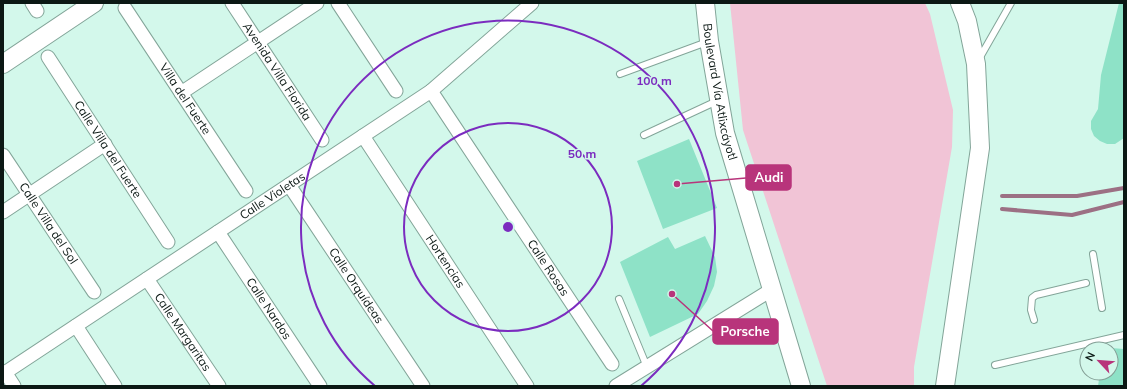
<svg xmlns="http://www.w3.org/2000/svg" width="1127" height="389" font-family="Mulish,sans-serif">
  <style>
    .green { fill: #f1c4d6 }
    .lines { fill: none; stroke-linecap: round; stroke-linejoin: round }
    .stream { stroke: #9c7084; stroke-width: 4 }
    .building { fill: #8ee2c7 }
    .service-casing { stroke: #83a599; stroke-width: 8 }
    .minor-casing { stroke: #83a599; stroke-width: 15 }
    .secondary-casing { stroke: #83a599; stroke-width: 20 }
    .service { stroke: #fff; stroke-width: 6 }
    .minor { stroke: #fff; stroke-width: 13 }
    .secondary { stroke: #fff; stroke-width: 18 }
    .ring { fill: none; stroke: #7b2cbf; stroke-width: 2 }
    .labels { text-anchor: middle; stroke-width: 3; stroke-linejoin: round; paint-order: stroke }
    .street-label { font-size: 12px; fill: #0b1814; stroke: #d3f8eb }
    .centre { fill: #7b2cbf; stroke: #d3f8eb; stroke-width: 2 }
    .ring-label { font-size: 12px; text-anchor: middle; font-weight: bold; fill: #7b2cbf; stroke: #d3f8eb; stroke-width: 3; stroke-linejoin: round; paint-order: stroke }
    .leader { fill: none; stroke: #b8347b; stroke-width: 1.5 }
    .callout-dot { fill: #b8347b; stroke: #d3f8eb; stroke-width: 1.5 }
    .callout { fill: #b8347b; stroke: #b8347b; stroke-width: 1.5 }
    .callout-label { font-size: 13px; text-anchor: middle; font-weight: bold; fill: #fff }
  </style>
  <rect width="100%" height="100%" fill="#d3f8eb"/>
  <path class="green" d="M730 3H925L930 14 953 110 952 147 914 367V386H827L743 130Z"/>
  <g class="lines">
    <path class="stream" d="M1002 196H1077L1124 188
      M1002 209 1072 215 1124 202"/>
  </g>
  <path class="building" d="M1119 3H1124V138L1115 144H1107L1100 141 1094 136 1091 129V121L1098 109 1101 75Z
    M689 139 717 208 663 229 637 161Z
    M705 236 715 257 717 272 714 286 707 301 698 314 650 337 620 262 668 237 675 249Z
    M1111 348 1124 349V386H1098L1100 373H1111Z"/>
  <g class="lines">
    <g class="service-casing">
      <path id="service" d="M979 59 1011 3
        M620 74 707 42
        M644 135 717 101
        M1093 254 1102 308
        M619 299 647 367
        M1034 320 1031 310 1032 298 1036 295 1086 283
        M995 365 1124 335"/>
    </g>
    <g class="minor-casing">
      <g id="minor">
        <path d="M32 3 37 11"/>
        <path id="s1" d="M232 3 322 140"/>
        <path d="M338 3 396 91"/>
        <path id="s2" d="M125 8 246 191"/>
        <path id="s3" d="M48 57 168 242"/>
        <path id="s4" d="M431 91 612 364"/>
        <path d="M181 93 317 3"/>
        <path id="s5" d="M363 136 527 386"/>
        <path id="s6" d="M3 155 94 292"/>
        <path id="s7" d="M289 185 423 386"/>
        <path d="M3 212 105 144"/>
        <path id="s8" d="M218 232 320 386"/>
        <path id="s9" d="M147 279 219 386"/>
        <path d="M76 326 115 386"/>
        <path d="M5 372 14 386"/>
        <path id="s10" d="M3 374 431 91 532 3"/>
        <path d="M616 386 771 290"/>
      </g>
    </g>
    <g class="secondary-casing">
      <g id="secondary">
        <path id="s11" d="M705 3 709 41 725 133 801 386"/>
        <path d="M3 64 94 3"/>
        <path d="M945 386 980 148 976 64 967 21 960 3"/>
      </g>
    </g>
    <use href="#service" class="service"/>
    <use href="#minor" class="minor"/>
    <use href="#secondary" class="secondary"/>
  </g>
  <g class="ring">
    <circle cx="508" cy="227" r="104"/>
    <path d="M375 386A207 207 0 1 1 641 386"/>
  </g>
  <g class="labels">
    <g class="street-label">
      <text dy="4" stroke="none"><textPath href="#s1" startOffset="82">Avenida Villa Florida</textPath></text>
      <text dy="4" stroke="none"><textPath href="#s11" startOffset="90">Boulevard Vía Atlixcáyotl</textPath></text>
      <text dy="4" stroke="none"><textPath href="#s2" startOffset="109">Villa del Fuerte</textPath></text>
      <text dy="4" stroke="none"><textPath href="#s3" startOffset="110">Calle Villa del Fuerte</textPath></text>
      <text dy="4" stroke="none"><textPath href="#s10" startOffset="323">Calle Violetas</textPath></text>
      <text dy="4" stroke="none"><textPath href="#s6" startOffset="82">Calle Villa del Sol</textPath></text>
      <text dy="4" stroke="none"><textPath href="#s5" startOffset="150">Hortencias</textPath></text>
      <text dy="4" stroke="none"><textPath href="#s4" startOffset="212">Calle Rosas</textPath></text>
      <text dy="4" stroke="none"><textPath href="#s7" startOffset="121">Calle Orquídeas</textPath></text>
      <text dy="4" stroke="none"><textPath href="#s8" startOffset="92">Calle Nardos</textPath></text>
      <text dy="4" stroke="none"><textPath href="#s9" startOffset="64">Calle Margaritas</textPath></text>
    </g>
  </g>
  <circle cx="508" cy="227" r="6" class="centre"/>
  <g class="ring-label">
    <text x="654" y="85">100 m</text>
    <text x="582" y="158">50 m</text>
  </g>
  <path class="leader" d="M677 184L746 178M672 294L713 331"/>
  <g class="callout-dot">
    <circle cx="677" cy="184" r="4"/>
    <circle cx="672" cy="294" r="4"/>
  </g>
  <g class="callout">
    <rect x="746" y="165" width="45" height="25" rx="4"/>
    <rect x="713" y="319" width="65" height="25" rx="4"/>
  </g>
  <g class="callout-label">
    <text x="769" y="182">Audi</text>
    <text x="745" y="336">Porsche</text>
  </g>
  <rect width="1127" height="389" fill="none" stroke="#0b1814" stroke-width="8"/>
  <g transform="translate(1099 361) rotate(296)"><circle r="19" fill="#d3f8eb" stroke="#839e95"/>
  <path d="M0-3L7 15L0 10L-7 15Z" fill="#b8347b"/>
  <text y="-6" font-size="11" font-weight="bold" text-anchor="middle" fill="#0b1814">N</text>
  </g>
</svg>
